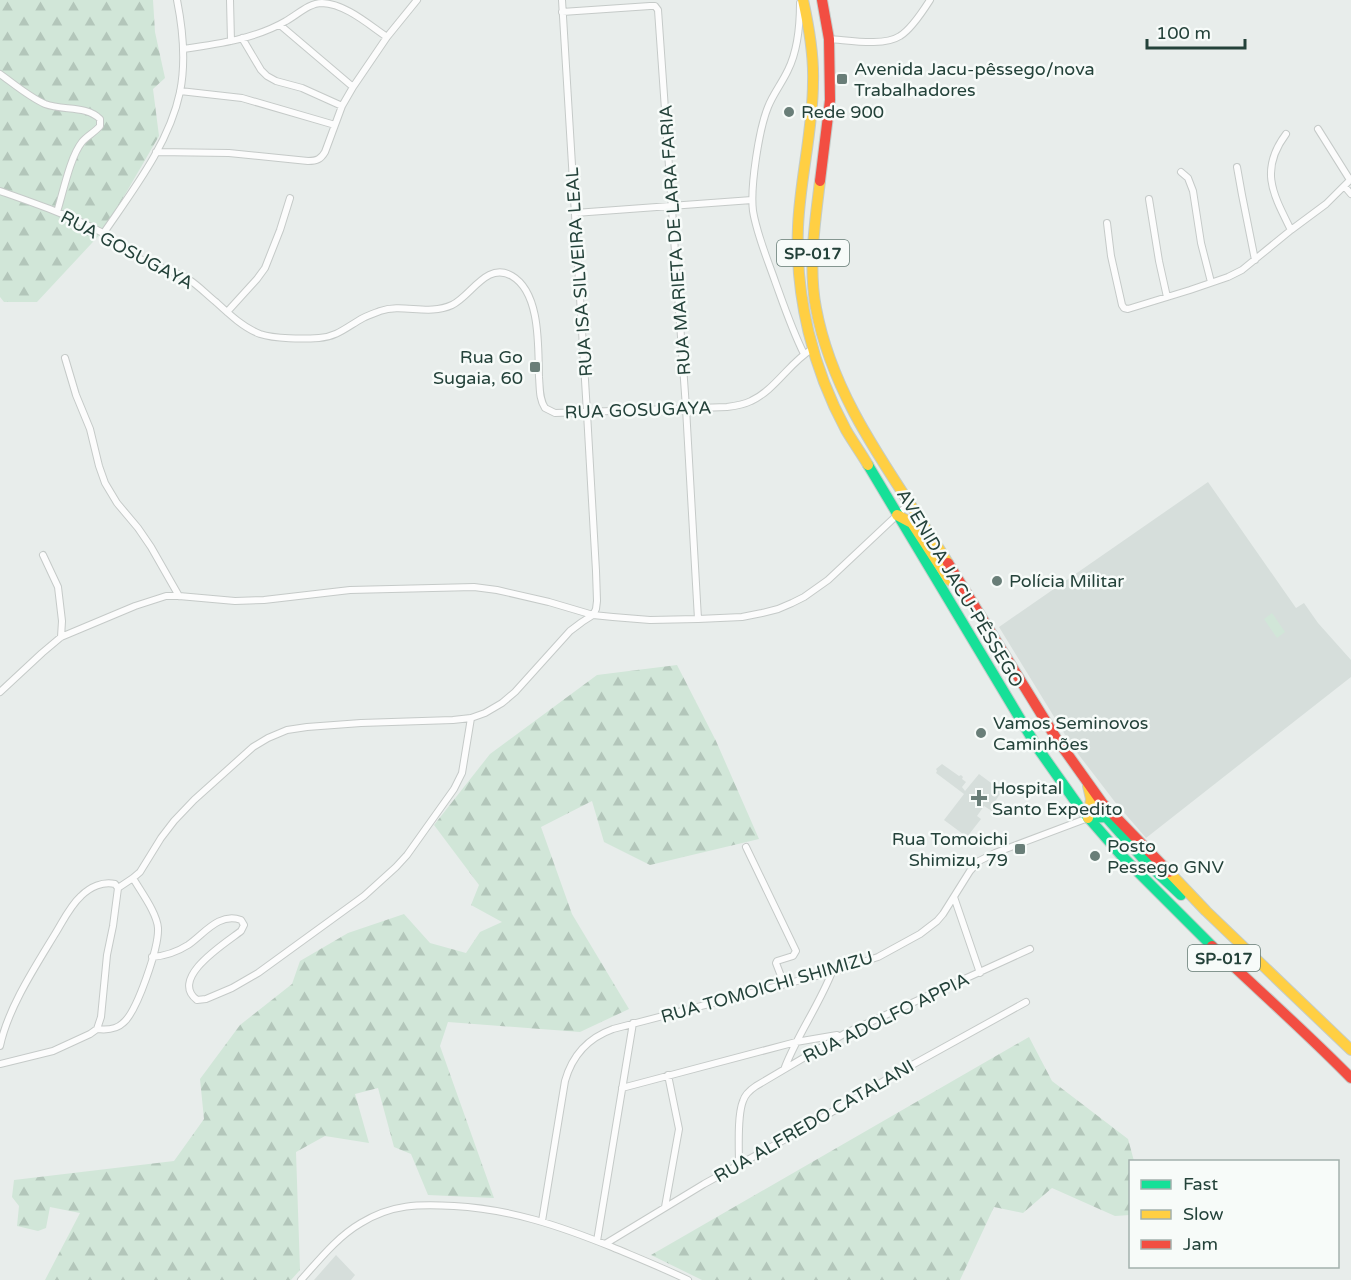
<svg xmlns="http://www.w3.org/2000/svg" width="1351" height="1280" font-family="'Varela Round',sans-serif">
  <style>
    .built { fill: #d6dedb }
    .forest { fill: url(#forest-firs) }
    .garden { fill: #d1e6d8 }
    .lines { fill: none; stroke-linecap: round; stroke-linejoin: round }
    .street-casing { stroke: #c5cac8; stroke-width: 8 }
    .fast-casing { stroke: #c3ccc9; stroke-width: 12 }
    .slow-casing { stroke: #c3ccc9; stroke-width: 12 }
    .jam-casing { stroke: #c3ccc9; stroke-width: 12 }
    .street { stroke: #fcfcfc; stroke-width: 6 }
    .fast { stroke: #16e098; stroke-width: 10 }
    .slow { stroke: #ffcf43; stroke-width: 10 }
    .jam { stroke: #f24e42; stroke-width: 10 }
    .poi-dot { fill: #697e78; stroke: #f7fbf9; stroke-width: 2 }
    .labels { text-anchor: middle; stroke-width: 5; stroke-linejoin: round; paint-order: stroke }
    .shield { fill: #f7fbf9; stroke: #637a73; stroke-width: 1.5 }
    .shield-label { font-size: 16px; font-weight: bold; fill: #24423a }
    .poi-label { font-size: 18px; fill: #24423a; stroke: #f7fbf9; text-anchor: start }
    .street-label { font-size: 18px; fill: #24423a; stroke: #f7fbf9 }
  </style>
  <defs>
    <pattern id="forest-firs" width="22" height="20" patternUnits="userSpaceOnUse" patternTransform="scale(1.5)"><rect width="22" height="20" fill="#d1e6d8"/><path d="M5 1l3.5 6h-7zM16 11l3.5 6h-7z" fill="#b3c6ba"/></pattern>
  </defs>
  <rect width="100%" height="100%" fill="#e8edeb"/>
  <path class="built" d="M1208 482 1296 608 1304 603 1318 623 1351 660V677L1146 838 1115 802 1072 746 999 627Z
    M942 764 959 776 961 775 963 777 962 779 966 782 962 787 965 791 979 774 1002 791 994 803 999 807 995 813 984 806 977 816 981 819 967 837 944 820 964 794 936 773 937 771 936 769Z
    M336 1255 355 1275 351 1280H314Z"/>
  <path class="forest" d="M0 0H153L155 32 165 78 153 89 159 136 105 229 37 302H4L0 297Z
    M677 665 716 741 759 839 650 865 604 842 592 801 541 827 572 914 629 1009 580 1032 448 1022 440 1046 494 1198 428 1195 411 1154 394 1147 378 1088 355 1094 369 1143 325 1136 296 1152 300 1270 291 1280H45L80 1213 50 1207 46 1228 38 1231 17 1226 19 1206 12 1197 14 1180 174 1161 204 1119 200 1079 240 1025 292 984 300 961 348 933 404 914 430 943 466 953 480 932 502 922 471 905 479 885 434 825 490 754 597 675Z
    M1029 1037 1052 1081 1128 1139 1134 1161 1130 1162V1215L1115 1216 1052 1188 1023 1213 994 1207 960 1280H702L651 1255Z"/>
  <path class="garden" d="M1272 613 1285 632 1277 638 1264 619Z"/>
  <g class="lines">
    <g class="street-casing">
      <path id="street" d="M230 0 231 41
        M800 3C800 25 798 50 788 70 782 83 773 94 768 107 759 129 750 187 753 211 757 235 767 258 775 281 784 306 792 330 804 354
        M562 12 650 6H655L658 10 686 408 698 619
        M280 25 353 87
        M242 38 261 70 267 76 276 81 302 88 342 106
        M829 39C848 40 883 47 900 36 910 30 923 11 930 0
        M183 49C218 44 255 39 286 21 297 15 309 3 322 3 346 4 369 25 387 37
        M0 74C14 84 29 97 45 104 63 111 86 105 100 119V126C95 132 87 136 82 142 70 157 63 193 57 212
        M180 91 242 98 335 125
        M1318 129 1350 180
        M1286 134C1259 170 1273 194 1291 230
        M156 152 229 153 308 161C317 161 321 159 325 152L342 106 353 87 387 37 417 0
        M1237 167 1242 195 1255 260
        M1181 172 1188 178 1193 191 1201 243 1211 282
        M1345 187 1351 194
        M0 191C34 203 69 215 101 232 112 239 122 249 134 256 151 265 171 269 188 279 198 285 207 295 216 302 229 314 244 328 260 334 275 339 303 339 319 338 337 337 348 326 363 318 369 315 375 313 380 311 403 303 428 316 452 305 471 296 487 261 512 276 541 293 538 348 539 377 540 388 539 399 545 408L555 413 727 407C735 406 743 405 751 401 775 390 789 363 812 349
        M1149 199 1159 261 1167 297
        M575 213 752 200
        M1107 223 1111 256 1122 305 1124 308 1128 309 1190 290 1228 277 1242 270 1291 230 1326 204 1351 179
        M103 234C133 190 169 144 180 92 186 62 183 30 177 0
        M227 312 257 279 265 268 280 230 290 198
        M65 358 76 395 90 429 99 466 105 483 117 503 138 528 151 547 179 596
        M43 555 58 587 62 621 61 637
        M0 692 42 653 61 637 135 606 166 596H179L235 601 264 600 350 590 474 587 497 590 549 602 593 615 613 617 650 620 698 619 742 617 762 613 778 609 792 603 804 597 828 580 910 503
        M746 847 796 951 793 956 777 961 776 963 784 984
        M118 888 133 878 140 872 161 838 174 821 194 800 253 747 268 738 287 730 307 727 361 723 453 720 471 718 485 713 502 703 515 692 570 631 582 622 593 615 596 609 597 601 596 571 587 413 562 0
        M954 897 980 973
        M152 957C165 956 177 952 188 945 204 934 219 912 241 920L244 925 241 931C227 942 168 978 197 1000L206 999 232 988 258 973 364 896 396 867 407 855 454 789 462 773 471 718
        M97 1029C106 1030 116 1030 123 1023 137 1012 159 947 158 928 157 913 141 892 133 878
        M0 1046C8 1008 35 967 55 934 63 921 70 906 81 896 90 887 103 881 115 884L118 888 113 926 107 955 101 1017 97 1029 90 1034 53 1051 0 1064
        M785 1067C798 1034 819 1005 832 972
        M622 1088 796 1042 837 1035
        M739 1165C739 1148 737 1116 743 1101 745 1094 750 1090 756 1086L844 1034 1030 949
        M665 1207 679 1129 668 1075
        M542 1221 565 1081C572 1056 588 1038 613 1029L832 972 878 957 920 934 937 921 943 914 970 871 979 861 995 853 1088 818
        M597 1241 633 1023
        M605 1244 704 1184 800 1131 894 1075 1026 1002
        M301 1280C319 1260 337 1237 361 1223 392 1204 419 1204 454 1206 510 1209 560 1226 612 1247 638 1258 663 1268 688 1280"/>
    </g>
    <g class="fast-casing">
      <path id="fast" d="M868 465 1037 747 1080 808 1121 855 1212 946
        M1088 818 1106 817 1146 862 1181 895"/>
    </g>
    <g class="slow-casing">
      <path id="slow" d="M803 0C809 27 814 54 813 82 813 131 800 178 798 227 795 297 813 369 846 430 853 442 861 453 868 465
        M820 181C815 223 808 266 816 308 834 405 898 481 948 563
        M897 515 912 523 949 580 961 586
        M1088 786 1091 799 1088 818
        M1169 872 1206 911 1351 1050"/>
    </g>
    <g class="jam-casing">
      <path id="jam" d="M820 181 830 100 829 39 822 0
        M948 563 1056 738 1103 804 1169 872
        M1212 946C1258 990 1306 1032 1351 1078"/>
    </g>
    <use href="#street" class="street"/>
    <use href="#fast" class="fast"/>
    <use href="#slow" class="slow"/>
    <use href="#jam" class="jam"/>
  </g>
  <g class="poi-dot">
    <rect x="836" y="73" width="12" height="12" rx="3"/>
    <circle cx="789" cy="112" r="6"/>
    <rect x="529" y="361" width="12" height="12" rx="3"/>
    <circle cx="997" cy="581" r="6"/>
    <circle cx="981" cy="733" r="6"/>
    <path d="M976 789h6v6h6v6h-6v6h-6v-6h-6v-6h6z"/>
    <rect x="1014" y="843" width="12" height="12" rx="3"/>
    <circle cx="1095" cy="856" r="6"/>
  </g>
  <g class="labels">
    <g class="shield">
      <rect x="777" y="240" width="72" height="26" rx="4.5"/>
      <rect x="1188" y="945" width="72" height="26" rx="4.5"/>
    </g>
    <g class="shield-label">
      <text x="813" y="259">SP-017</text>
      <text x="1224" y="964">SP-017</text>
    </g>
    <g class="poi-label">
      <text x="854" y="75">Avenida Jacu-pêssego/nova<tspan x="854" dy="21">Trabalhadores</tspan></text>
      <text x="801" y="118">Rede 900</text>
      <text x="523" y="363" text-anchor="end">Rua Go<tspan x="523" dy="21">Sugaia, 60</tspan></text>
      <text x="1009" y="587">Polícia Militar</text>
      <text x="993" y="729">Vamos Seminovos<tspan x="993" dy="21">Caminhões</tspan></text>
      <text x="992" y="794">Hospital<tspan x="992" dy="21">Santo Expedito</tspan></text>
      <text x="1008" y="845" text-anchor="end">Rua Tomoichi<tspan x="1008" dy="21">Shimizu, 79</tspan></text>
      <text x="1107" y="852">Posto<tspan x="1107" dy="21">Pessego GNV</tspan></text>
    </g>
    <g class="street-label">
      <text transform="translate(675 240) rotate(-94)" y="6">RUA MARIETA DE LARA FARIA</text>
      <text transform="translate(127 250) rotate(28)" y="6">RUA GOSUGAYA</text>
      <text transform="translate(579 272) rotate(-94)" y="6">RUA ISA SILVEIRA LEAL</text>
      <text transform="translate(638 410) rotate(-2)" y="6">RUA GOSUGAYA</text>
      <text transform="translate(960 588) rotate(59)" y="6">AVENIDA JACU-PÊSSEGO</text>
      <text transform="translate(767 987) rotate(-16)" y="6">RUA TOMOICHI SHIMIZU</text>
      <text transform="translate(886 1018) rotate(-26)" y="6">RUA ADOLFO APPIA</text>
      <text transform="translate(814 1121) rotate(-30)" y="6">RUA ALFREDO CATALANI</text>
    </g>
  </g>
  <rect x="1129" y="1160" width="210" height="108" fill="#f7fbf9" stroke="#a3b1ad" stroke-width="1.5"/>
  <rect x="1141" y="1180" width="30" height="9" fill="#16e098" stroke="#a3b1ad" stroke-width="1.5"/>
  <text x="1183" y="1190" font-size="18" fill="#24423a">Fast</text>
  <rect x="1141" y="1210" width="30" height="9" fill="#ffcf43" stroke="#a3b1ad" stroke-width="1.5"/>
  <text x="1183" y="1220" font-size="18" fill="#24423a">Slow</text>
  <rect x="1141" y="1240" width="30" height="9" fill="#f24e42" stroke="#a3b1ad" stroke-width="1.5"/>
  <text x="1183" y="1250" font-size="18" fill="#24423a">Jam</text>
  <path d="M1147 39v9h98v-9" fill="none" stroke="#24423a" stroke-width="3"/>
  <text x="1156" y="39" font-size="18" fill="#24423a" stroke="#f7fbf9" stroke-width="4.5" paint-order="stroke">100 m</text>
</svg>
